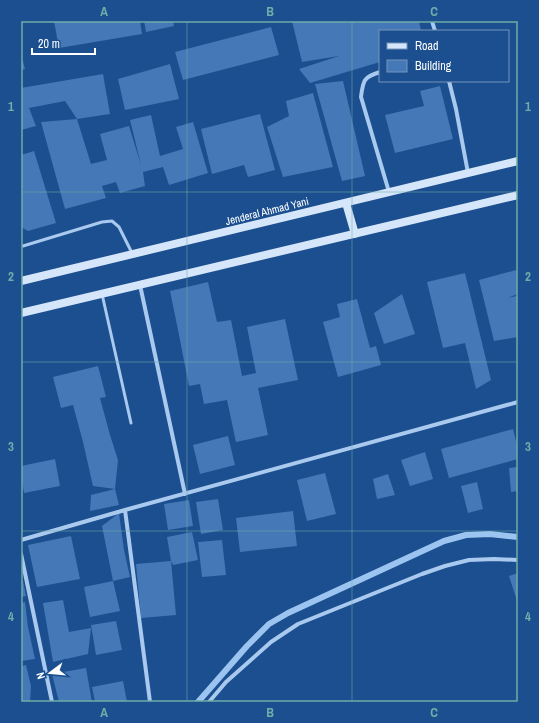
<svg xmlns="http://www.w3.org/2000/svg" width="539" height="723" font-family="'Archivo Narrow',sans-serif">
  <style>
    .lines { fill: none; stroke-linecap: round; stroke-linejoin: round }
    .stream { stroke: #9cc4f0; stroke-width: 6 }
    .building { fill: #4478b7 }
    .lane { stroke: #a9c9ee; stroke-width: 3 }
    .street { stroke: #a9c9ee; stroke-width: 4 }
    .secondary { stroke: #d6e6fa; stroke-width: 8 }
    .grid { fill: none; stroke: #6fada8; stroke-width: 1; stroke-opacity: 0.55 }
    .labels { text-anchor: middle; stroke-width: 3.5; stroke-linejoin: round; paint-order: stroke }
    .street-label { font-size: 11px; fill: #fff; stroke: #1b4f8f }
    .neatline { fill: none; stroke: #6fada8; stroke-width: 1.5 }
    .grid-label { font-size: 13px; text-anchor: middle; font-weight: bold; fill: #6fada8 }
  </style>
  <rect width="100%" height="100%" fill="#1b4f8f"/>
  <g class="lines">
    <path class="stream" d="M198 702 247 646 269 624 288 613 444 541 466 535 490 534 518 537"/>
  </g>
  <path class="building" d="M54 21H140L142 34 59 48Z
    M144 21H173L174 26 146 32Z
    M292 21H419L421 31H380V62L310 83 299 69 339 56 302 62Z
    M271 27 279 55 183 80 175 52Z
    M21 54 25 69 21 70Z
    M170 64 179 99 125 110 118 79Z
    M103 74 110 114 77 119 65 101 29 108 36 126 21 130V88Z
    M343 81 365 176 342 181 315 84Z
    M440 86 453 139 395 153 385 115 424 106 420 91Z
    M313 93 333 167 283 177 267 127 289 116 286 101Z
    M260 114 275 170 248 177 244 165 212 174 201 129Z
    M151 115 160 156 183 149 176 127 193 122 208 173 169 185 163 167 143 172 145 186 120 193 116 182 102 186 106 198 65 209 41 122 77 119 91 164 107 160 100 134 129 126 141 165 130 120Z
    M34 151 56 223 28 231 21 227V192L23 191 21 184V155Z
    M516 270 518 279V294L507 298 517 296 518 302V337L494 341 479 280Z
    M465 273 491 380 476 389 465 343 443 348 427 282Z
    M208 282 217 322 231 320 242 376 256 373 247 327 285 319 298 380 258 388 268 435 236 442 227 400 204 404 200 384 189 386 178 330 170 291Z
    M402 294 415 334 384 344 374 313Z
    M357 299 370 348 376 346 381 365 338 377 323 322 340 317 337 304Z
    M98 366 106 397 100 398 110 435 118 460 115 489 119 505 90 511 91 495 115 489 93 486 83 442 73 405 61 408 53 377Z
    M513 429 518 449V459L449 478 441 449Z
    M228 436 235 465 200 474 193 445Z
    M425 452 433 479 410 486 401 460Z
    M55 459 60 486 24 493 21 475V466Z
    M518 467V491L511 492 509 468Z
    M325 473 336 514 307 521 297 480Z
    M388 474 395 495 377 499 373 479Z
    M477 482 483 509 468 513 461 486Z
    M218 499 223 530 201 534 196 502Z
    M189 500 193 526 168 530 164 504Z
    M293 511 297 546 240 552 236 518Z
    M119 513 124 550 130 577 113 581 120 611 90 617 84 587 113 581 102 526Z
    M192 532 198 560 173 565 171 561 167 537Z
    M71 536 80 579 37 587 28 545Z
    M222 540 226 575 202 577 198 542Z
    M171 561 176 615 141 618 136 564Z
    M518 573V604L509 576Z
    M21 581H23L26 596 21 597Z
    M63 600 69 632 91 628 88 654 53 662 43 603Z
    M25 602 28 627 35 659 21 661V603Z
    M116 621 122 650 96 655 91 625Z
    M26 665 31 686 30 702H21V666Z
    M86 668 92 702H59L52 674Z
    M123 681 127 702H95L92 687Z"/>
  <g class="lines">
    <path class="lane" d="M23 246 102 222 112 221 119 227 132 253
      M102 294 131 423"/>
    <path class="street" d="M432 21 435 31
      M380 72C363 77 363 81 361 97L389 192
      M449 81 456 109 468 173
      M140 285 185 494
      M125 510 150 702
      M21 540 125 510 518 402
      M21 554 52 702
      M209 702 226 682 271 642 298 624 422 574 445 566 469 560 494 559 518 560"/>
    <path class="secondary" d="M346 203 355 234
      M21 281 518 161
      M21 313 518 195"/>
  </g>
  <path class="grid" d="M187 21V702M352 21V702M21 192H518M21 362H518M21 531H518"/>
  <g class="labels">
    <g class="street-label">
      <text transform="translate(267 211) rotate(-14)" y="4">Jenderal Ahmad Yani</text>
    </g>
  </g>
  <rect width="539" height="723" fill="none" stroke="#1b4f8f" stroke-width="44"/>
  <rect x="379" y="30" width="130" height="52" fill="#1b4f8f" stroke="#7695bc"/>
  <rect x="387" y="43" width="20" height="6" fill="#d6e6fa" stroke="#7695bc"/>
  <text x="415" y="50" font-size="12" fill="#ffffff">Road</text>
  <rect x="387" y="60" width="20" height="12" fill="#4478b7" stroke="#7695bc"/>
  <text x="415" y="70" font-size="12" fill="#ffffff">Building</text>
  <g transform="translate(50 673) rotate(254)" stroke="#1b4f8f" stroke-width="3" paint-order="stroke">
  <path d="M0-3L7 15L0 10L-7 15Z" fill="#ffffff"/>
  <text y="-6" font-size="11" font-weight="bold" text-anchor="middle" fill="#ffffff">N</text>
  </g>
  <path d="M32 48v6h63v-6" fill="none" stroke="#ffffff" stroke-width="2"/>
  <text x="38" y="48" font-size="12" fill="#ffffff" stroke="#1b4f8f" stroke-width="3" paint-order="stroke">20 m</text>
  <rect x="22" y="22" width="495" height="679" class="neatline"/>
  <g class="grid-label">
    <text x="104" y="16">A</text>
    <text x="270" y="16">B</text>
    <text x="434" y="16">C</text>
    <text x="11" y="111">1</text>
    <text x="528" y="111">1</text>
    <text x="11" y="281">2</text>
    <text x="528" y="281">2</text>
    <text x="11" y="451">3</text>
    <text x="528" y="451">3</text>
    <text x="11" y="621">4</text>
    <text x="528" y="621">4</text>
    <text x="104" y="717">A</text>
    <text x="270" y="717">B</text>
    <text x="434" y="717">C</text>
  </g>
</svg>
